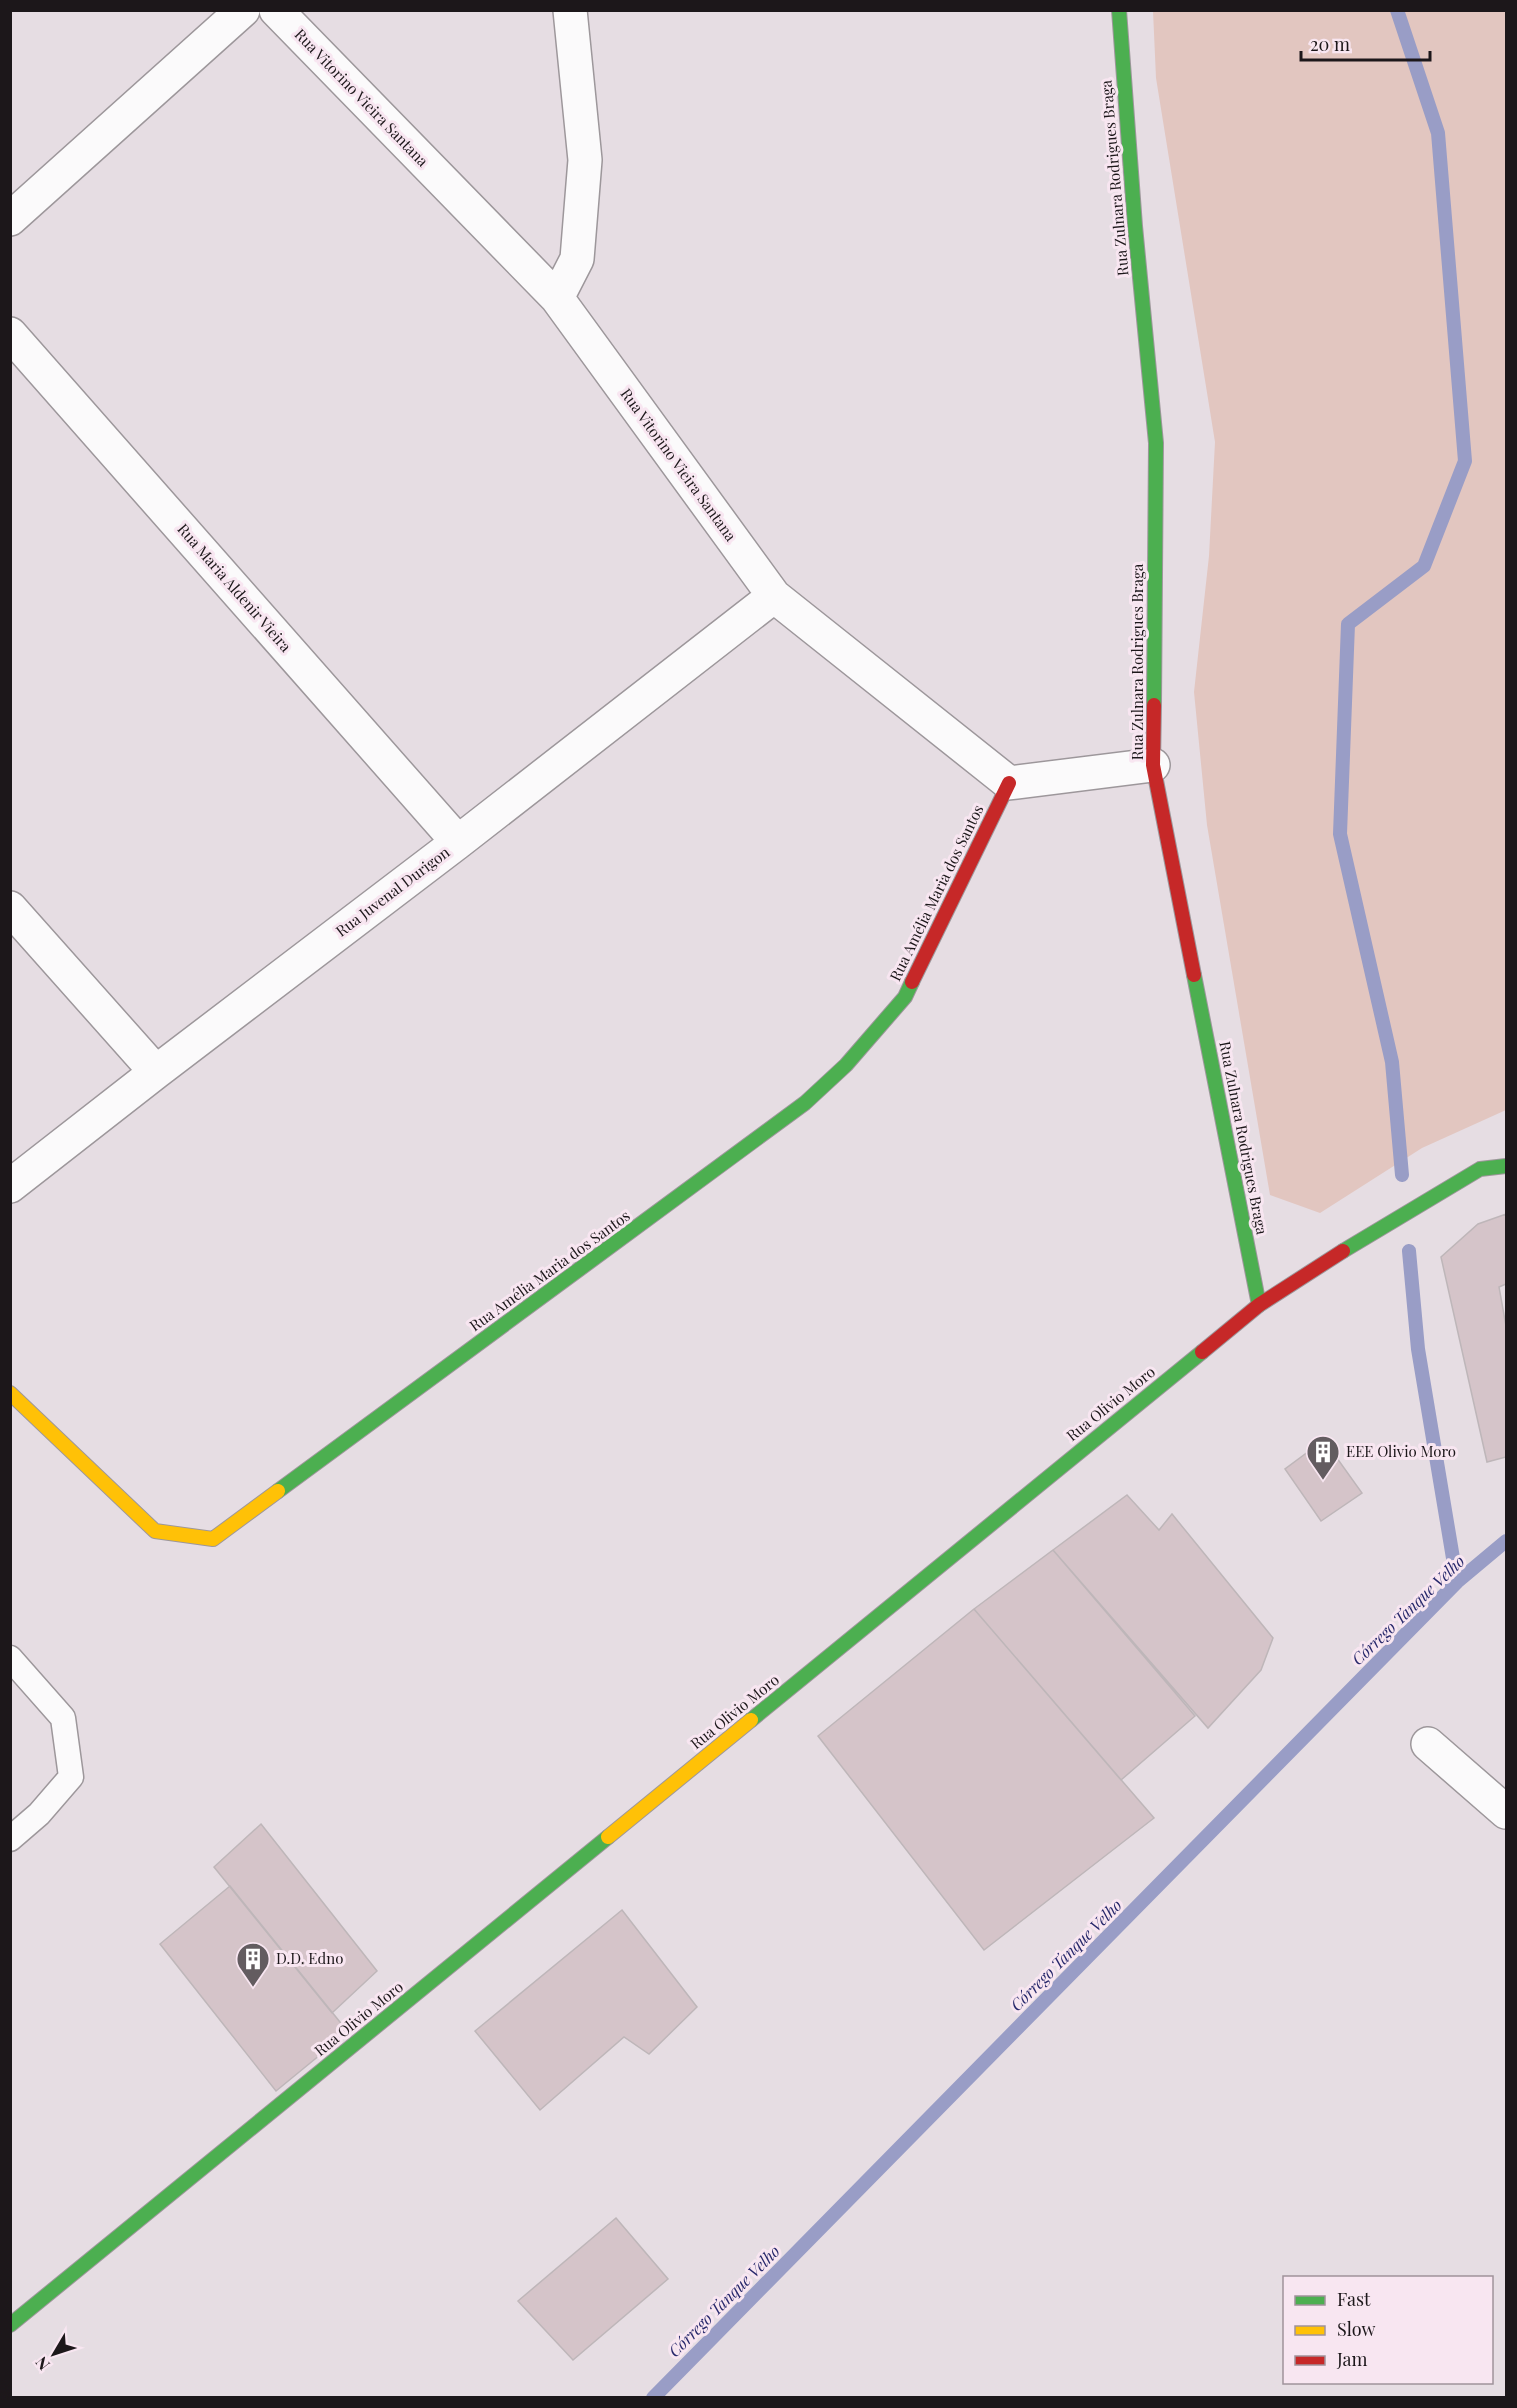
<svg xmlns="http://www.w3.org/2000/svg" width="1517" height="2408" font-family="'Playfair Display',serif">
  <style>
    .green { fill: #e2c6c0 }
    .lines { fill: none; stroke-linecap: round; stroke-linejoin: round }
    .stream { stroke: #999dc6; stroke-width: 14 }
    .building { fill: #d5c4c9; stroke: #beb6b9; stroke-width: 1.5 }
    .lane-casing { stroke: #9d979b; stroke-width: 27 }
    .street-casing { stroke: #9d979b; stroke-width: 36 }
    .fast-casing { stroke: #9d979b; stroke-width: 16 }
    .slow-casing { stroke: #9d979b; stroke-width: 16 }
    .jam-casing { stroke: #9d979b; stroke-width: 16 }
    .lane { stroke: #fbfafb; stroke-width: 24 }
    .street { stroke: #fbfafb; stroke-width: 33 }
    .fast { stroke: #4caf50; stroke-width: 14 }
    .slow { stroke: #ffc107; stroke-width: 14 }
    .jam { stroke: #c62828; stroke-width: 14 }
    .labels { text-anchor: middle; stroke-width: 6; stroke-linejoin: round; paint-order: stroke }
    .street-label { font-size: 15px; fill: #1c171a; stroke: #f8e6f1 }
    .poi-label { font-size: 15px; fill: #1c171a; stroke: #f8e6f1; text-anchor: start }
    .water-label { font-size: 16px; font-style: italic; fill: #27286b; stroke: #f8e6f1 }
  </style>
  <rect width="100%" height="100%" fill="#e6dde3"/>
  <path class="green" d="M1153 11H1506V1110L1422 1148 1320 1213 1270 1195 1207 825 1194 692 1209 556 1215 442 1156 78Z"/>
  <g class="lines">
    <path class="stream" d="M1397 10 1438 133 1465 461 1424 566 1348 624 1340 834 1392 1062 1402 1175
      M1409 1251 1418 1349 1457 1582
      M653 2398 1457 1582 1506 1541"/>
  </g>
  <path class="building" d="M1506 1214V1284L1499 1287 1506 1326V1457L1487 1462 1441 1257 1478 1224Z
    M1324 1440 1362 1493 1321 1521 1285 1469Z
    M1127 1495 1159 1530 1172 1514 1273 1638 1261 1670 1208 1728 1053 1550Z
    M1053 1550 1195 1716 1121 1780 974 1609Z
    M974 1609 1154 1818 984 1950 818 1736Z
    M261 1824 377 1971 332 2013 214 1867Z
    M230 1886 348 2032 276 2091 160 1944Z
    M622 1910 697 2007 649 2054 624 2037 540 2110 475 2031Z
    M616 2218 668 2279 573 2360 518 2301Z"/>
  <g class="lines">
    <g class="lane-casing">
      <path id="lane" d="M10 1658 63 1718 71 1777 39 1814 10 1839"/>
    </g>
    <g class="street-casing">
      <path id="street" d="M276 10 557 298 774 596 1009 783 1153 765
        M10 219 243 10
        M557 298 577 259 585 160 570 10
        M10 334 458 842
        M10 908 156 1072
        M10 1186 156 1072 458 842 774 596
        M1428 1744 1506 1812"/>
    </g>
    <g class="fast-casing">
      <path id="fast" d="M1119 10 1135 226 1156 443 1154 705
        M1194 975 1259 1305
        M1343 1251 1480 1169 1506 1166
        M278 1491 805 1103 846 1065 905 997 912 982
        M751 1720 1202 1352
        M10 2325 608 1837"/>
    </g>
    <g class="slow-casing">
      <path id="slow" d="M10 1393 155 1531 213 1539 278 1491
        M608 1837 751 1720"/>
    </g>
    <g class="jam-casing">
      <path id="jam" d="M1154 705 1153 765 1194 975
        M912 982 1009 783
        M1202 1352 1259 1305 1343 1251"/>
    </g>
    <use href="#lane" class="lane"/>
    <use href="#street" class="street"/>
    <use href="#fast" class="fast"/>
    <use href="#slow" class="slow"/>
    <use href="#jam" class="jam"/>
  </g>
  <defs>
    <g id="building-pin" transform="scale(1.725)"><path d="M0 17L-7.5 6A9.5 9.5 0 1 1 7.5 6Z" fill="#635c60" stroke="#f8e6f1"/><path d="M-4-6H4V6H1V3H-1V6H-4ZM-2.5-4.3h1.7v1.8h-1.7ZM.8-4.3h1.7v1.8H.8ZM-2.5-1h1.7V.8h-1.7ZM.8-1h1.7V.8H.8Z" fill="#fff"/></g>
  </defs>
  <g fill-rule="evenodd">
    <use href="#building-pin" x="1323" y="1452"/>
    <use href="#building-pin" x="253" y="1959"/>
  </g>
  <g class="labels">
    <g class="street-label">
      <text transform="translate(361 98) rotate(46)" y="5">Rua Vitorino Vieira Santana</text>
      <text transform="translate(1115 178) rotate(-95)" y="5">Rua Zulnara Rodrigues Braga</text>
      <text transform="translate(678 465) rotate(54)" y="5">Rua Vitorino Vieira Santana</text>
      <text transform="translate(234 588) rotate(49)" y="5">Rua Maria Aldenir Vieira</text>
      <text transform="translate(1138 662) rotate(-90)" y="5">Rua Zulnara Rodrigues Braga</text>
      <text transform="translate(393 892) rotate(-37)" y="5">Rua Juvenal Durigon</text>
      <text transform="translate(937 893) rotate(-64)" y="5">Rua Amélia Maria dos Santos</text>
      <text transform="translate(1243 1138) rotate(79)" y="5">Rua Zulnara Rodrigues Braga</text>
      <text transform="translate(550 1271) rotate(-36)" y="5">Rua Amélia Maria dos Santos</text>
      <text transform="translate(1111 1404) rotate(-39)" y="5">Rua Olivio Moro</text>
      <text transform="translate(735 1712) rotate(-39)" y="5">Rua Olivio Moro</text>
      <text transform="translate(359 2019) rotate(-39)" y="5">Rua Olivio Moro</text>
    </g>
    <g class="poi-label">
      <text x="1346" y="1457">EEE Olivio Moro</text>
      <text x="276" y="1964">D.D. Edno</text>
    </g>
    <g class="water-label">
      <text transform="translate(1408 1610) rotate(-44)" y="6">Córrego Tanque Velho</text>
      <text transform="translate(1066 1955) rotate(-45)" y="6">Córrego Tanque Velho</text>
      <text transform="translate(724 2301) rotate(-45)" y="6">Córrego Tanque Velho</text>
    </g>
  </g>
  <rect width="1517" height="2408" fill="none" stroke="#1c171a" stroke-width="24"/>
  <rect x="1283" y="2276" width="210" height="108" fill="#f8e6f1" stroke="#a0939b" stroke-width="1.5"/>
  <rect x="1295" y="2296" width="30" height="9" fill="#4caf50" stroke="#a0939b" stroke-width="1.5"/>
  <text x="1337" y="2306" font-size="18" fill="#1c171a">Fast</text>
  <rect x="1295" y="2326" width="30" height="9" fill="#ffc107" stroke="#a0939b" stroke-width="1.5"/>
  <text x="1337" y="2336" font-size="18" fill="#1c171a">Slow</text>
  <rect x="1295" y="2356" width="30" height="9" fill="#c62828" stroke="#a0939b" stroke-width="1.5"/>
  <text x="1337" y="2366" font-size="18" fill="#1c171a">Jam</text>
  <g transform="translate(54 2354) rotate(231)" stroke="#f8e6f1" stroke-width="4.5" paint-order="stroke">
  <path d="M0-4.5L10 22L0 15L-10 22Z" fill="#1c171a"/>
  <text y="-9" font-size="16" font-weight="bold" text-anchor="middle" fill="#1c171a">N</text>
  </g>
  <path d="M1301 51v9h129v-9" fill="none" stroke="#1c171a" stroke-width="3"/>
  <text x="1310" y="51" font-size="18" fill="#1c171a" stroke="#f8e6f1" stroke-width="4.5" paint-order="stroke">20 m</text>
</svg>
